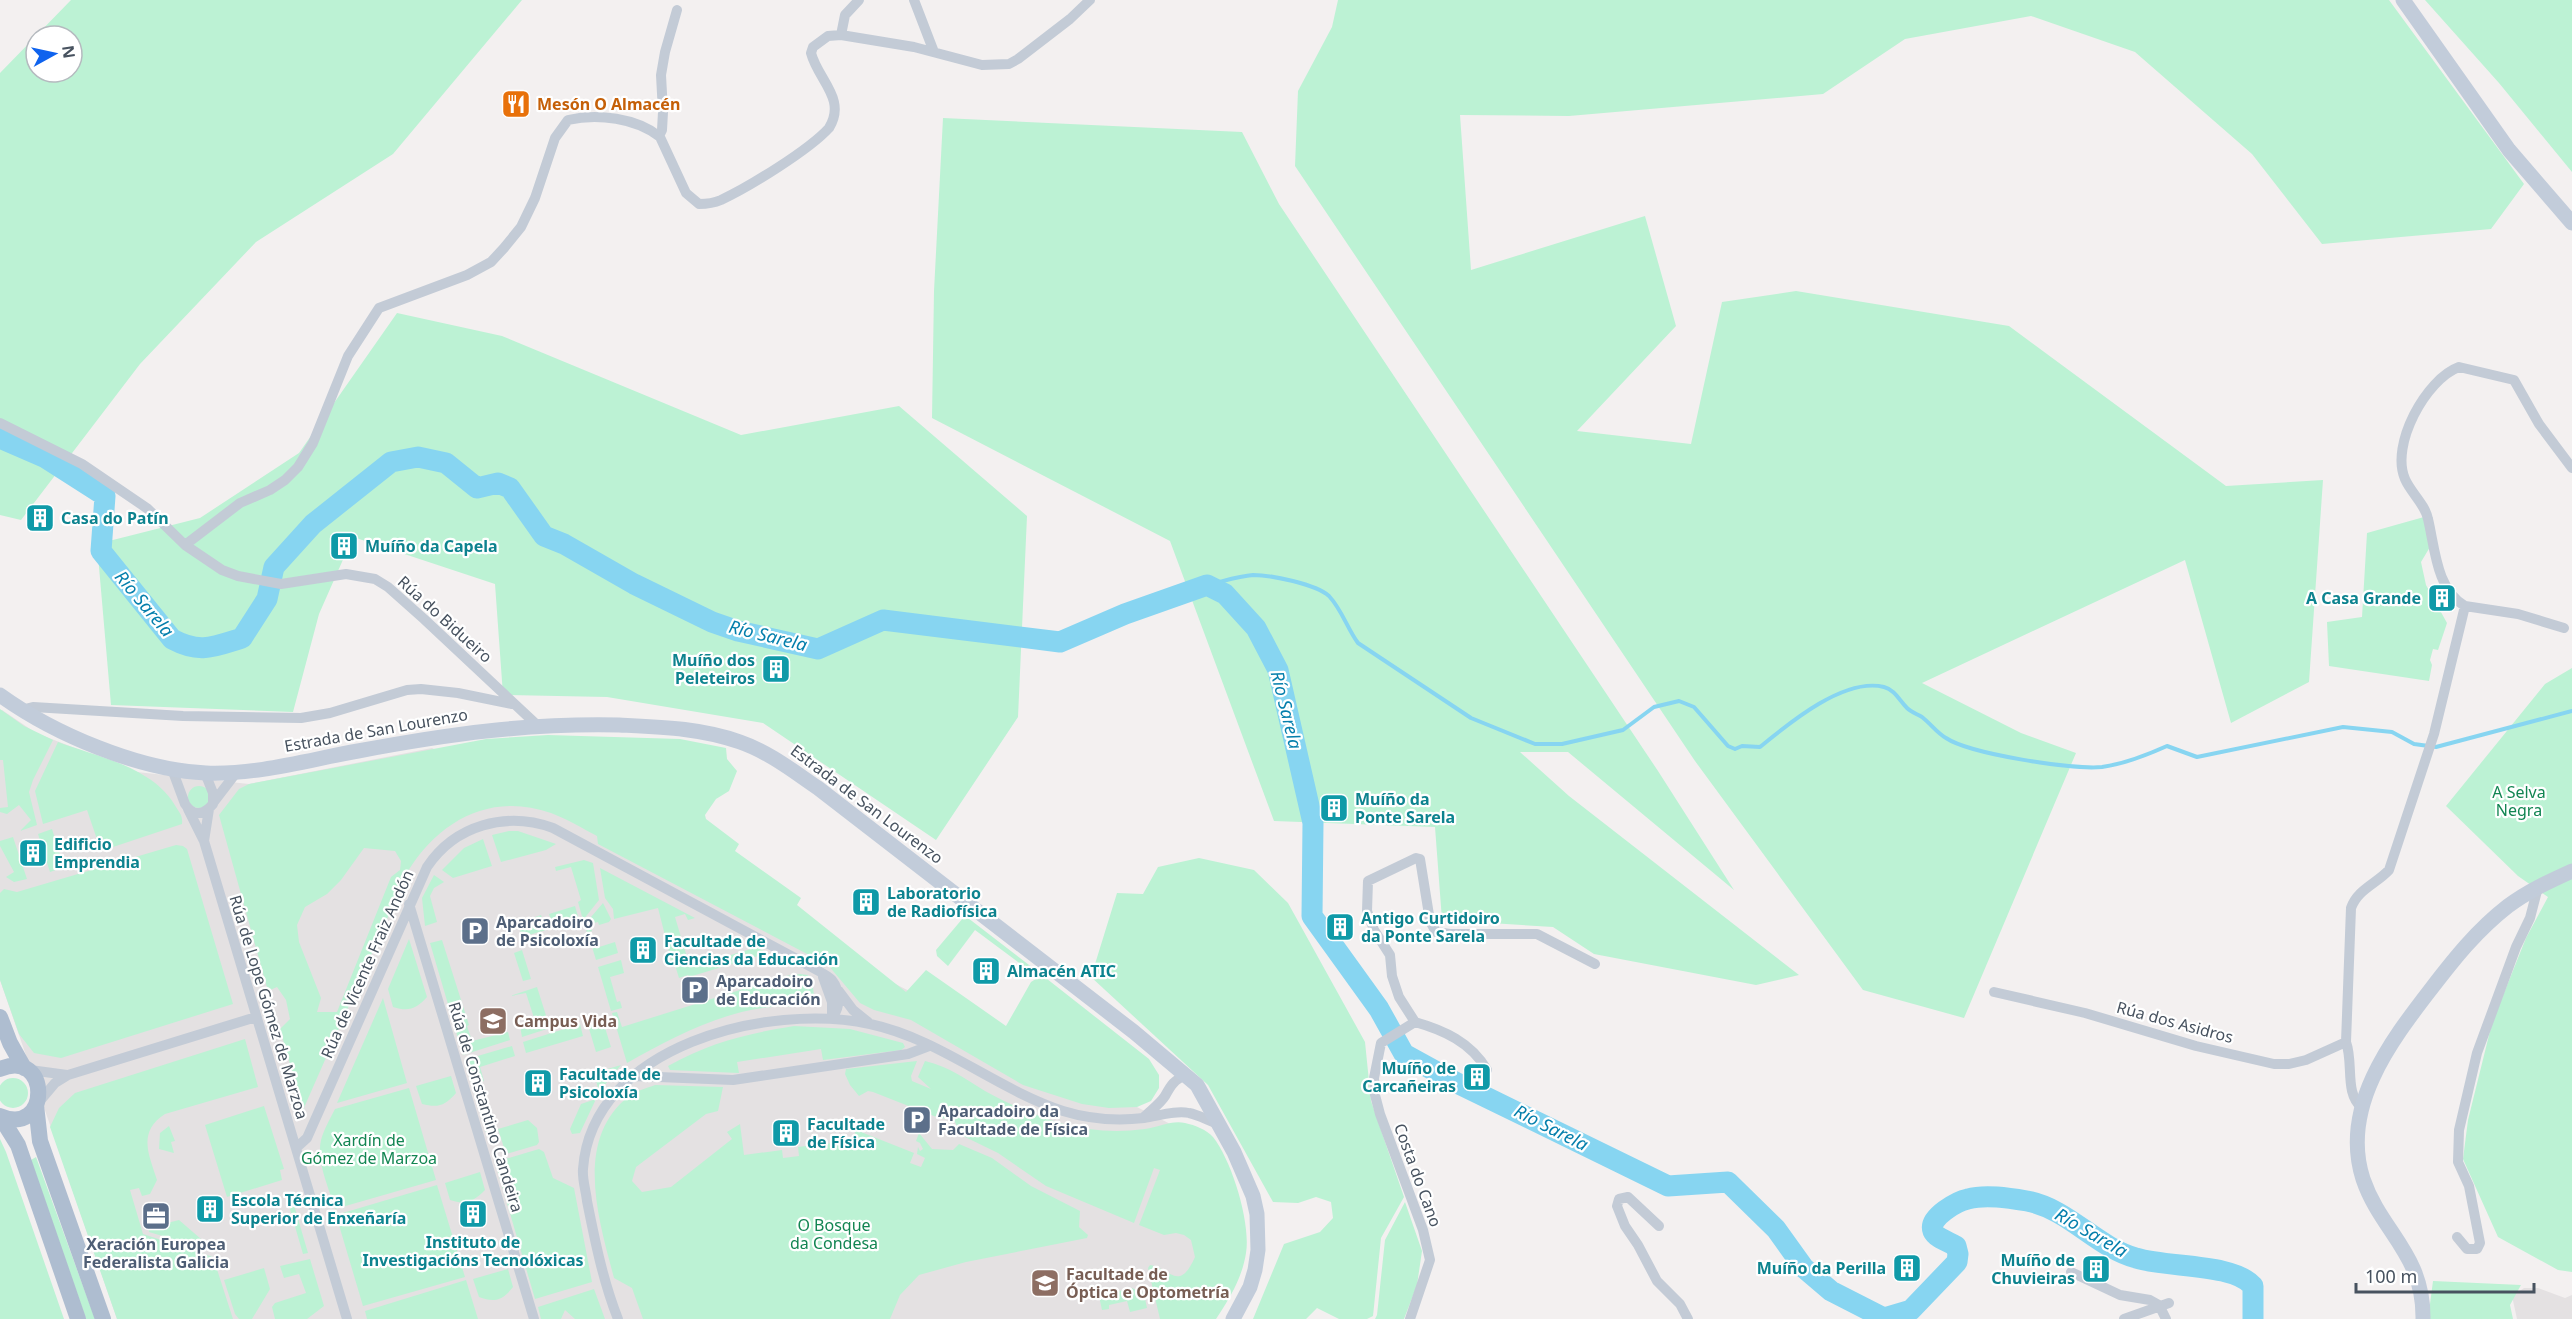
<svg xmlns="http://www.w3.org/2000/svg" width="2572" height="1319" font-family="'Noto Sans',sans-serif">
  <style>
    .education { fill: #e4e1e2 }
    .green { fill: #bcf2d4; fill-rule: evenodd }
    .lines { fill: none; stroke-linecap: round; stroke-linejoin: round }
    .stream { stroke: #87d5f1; stroke-width: 4 }
    .river { stroke: #87d5f1; stroke-width: 21 }
    .street { stroke: #c3cbd6; stroke-width: 10 }
    .secondary { stroke: #c2ccda; stroke-width: 15 }
    .primary { stroke: #aebdd0; stroke-width: 16 }
    .labels { text-anchor: middle; stroke-width: 4.5; stroke-linejoin: round; paint-order: stroke }
    .food-label { font-size: 16px; font-weight: bold; fill: #c56008; stroke: #fff; text-anchor: start }
    .culture-label { font-size: 16px; font-weight: bold; fill: #0d838f; stroke: #fff; text-anchor: start }
    .street-label { font-size: 16px; fill: #47525f; stroke: #fff }
    .park-label { font-size: 16px; fill: #128552; stroke: #fff }
    .service-label { font-size: 16px; font-weight: bold; fill: #4e5e75; stroke: #fff; text-anchor: start }
    .education-label { font-size: 16px; font-weight: bold; fill: #785e54; stroke: #fff; text-anchor: start }
    .water-label { font-size: 18px; font-style: italic; fill: #057fac; stroke: #fff }
  </style>
  <rect width="100%" height="100%" fill="#f3f0f0"/>
  <path class="education" d="M2 710 36 733 137 772 249 784 432 748 1186 1132 1215 1319H117L0 980V713Z
    M2524 1288H2538L2565 1298 2572 1295V1319H2517L2512 1296Z"/>
  <path class="green" d="M71 0H522L393 154 256 242 140 364 21 520 0 515V73L36 36V72H72V36H36Z
    M1338 0H2389L2524 184 2491 229 2322 244 2252 154 2135 52 2031 16 1905 39 1823 94 1569 116 1460 115 1471 270 1645 216 1676 326 1577 431 1691 444 1722 302 1796 291 2009 326 2226 486 2323 480 2309 682 2231 723 2185 560 1922 683 2021 733 2076 753 1964 1018 1863 990 1695 761 1295 166 1298 91 1332 27Z
    M2425 0H2572V172L2499 83Z
    M943 118 1242 132 1279 204 1658 771 1734 890 1568 752H1520L1569 796 1799 975 1756 985 1594 954 1553 927 1442 920 1435 827 1274 821 1170 541 932 418 934 291Z
    M397 313 502 336 741 435 899 406 1027 516 1018 717 936 840 763 723 607 697 503 695 495 584 353 537 319 614 293 712 111 705 97 544 200 518 299 453Z
    M2424 517 2430 547 2421 562 2426 585 2447 623 2438 650 2433 649 2430 660 2432 665 2429 681 2329 666 2327 622 2362 617 2367 533Z
    M2572 668V1272L2558 1270 2498 1237 2463 1159 2468 1120 2492 1023 2526 938 2548 897 2518 876 2446 806 2545 684Z
    M0 709 24 726 53 740 33 780 29 792 37 825 20 831 31 820 19 805 7 814 0 812V808L8 807 3 760H0Z
    M548 735 680 739 726 748 727 759 737 771 729 791 716 799 705 815 706 819 739 844 735 851 801 898 797 905 906 992 926 970 1006 1026 1031 982 1042 975 1149 1059 1159 1075V1088L1151 1101 1137 1107 1109 1108 1082 1104 1023 1085 911 1020 874 1010 860 1003 828 965 598 844 597 836C582 828 567 819 551 813 491 792 440 820 408 871L303 1110 280 1029 290 1019 286 1000 277 987 268 991 219 815 239 789 249 784 486 739ZM364 848 395 851 401 861 400 870 391 877 337 1012H317L321 998 299 942 297 925 305 907 327 894 341 880Z
    M58 742C98 757 154 767 176 807 180 813 183 817 182 824L101 851 87 810 43 824 35 791Z
    M188 797a11 11 0 1 1 22 0a11 11 0 1 1-22 0Z
    M52 829 64 867 50 872 38 834Z
    M509 831H518L556 844 546 850 501 862 492 835Z
    M13 837 27 879 14 882 6 877 14 872 0 846V841Z
    M483 839 492 866 453 878 442 870 464 848Z
    M176 845 183 846 187 849 233 1004 61 1058 34 1053 19 1034 0 980V893L4 889 17 892Z
    M1199 858 1254 870 1288 903 1365 1042 1371 1101 1404 1197 1381 1238 1373 1316 1367 1319H1339L1317 1308 1306 1319H1253L1284 1244 1320 1232 1333 1218 1331 1202 1316 1197 1298 1203 1273 1202 1208 1085 1091 977 1117 893 1143 894 1158 867Z
    M584 860 593 863 599 900 583 920 578 902 581 900 571 867 556 871 555 867Z
    M600 868 695 918 688 920 685 914 675 917 690 967 751 949 750 944 768 953 689 977 688 975 679 978 674 962 672 963 658 908 614 919 613 909 605 898Z
    M434 875 444 882 434 888 430 896 437 922 425 926 422 898Z
    M603 903 611 919 609 922 599 925 598 922 590 924 592 931 587 933 585 924Z
    M575 906 579 920 554 928 549 914Z
    M541 915 546 930 522 937 518 923Z
    M963 918H968L1033 968H1026L975 930 948 966 937 956 936 950Z
    M593 936 596 948 615 942 618 953 596 960 589 937Z
    M409 939 427 997C416 1009 409 1012 393 1007L388 989Z
    M442 940 469 1025 467 1026 472 1041 508 1032 510 1040 463 1055 430 943Z
    M522 950 531 979 523 981 514 953Z
    M621 960 624 973 610 977 617 1002 620 1001 622 1008 611 1011 598 967Z
    M800 974 808 975 812 980 814 996 804 1006C793 1007 782 1006 771 1007 720 1012 671 1038 627 1063L612 1013 617 1012 622 1027 785 976Z
    M537 987 550 1028 522 1037 520 1026 535 1021 526 993 510 996Z
    M383 998 407 1083 337 1103Z
    M602 1018 611 1047 596 1052 587 1022Z
    M580 1024 583 1036 526 1053 523 1042Z
    M794 1026 850 1029 903 1043 905 1047 901 1050 823 1060 821 1049 737 1062 739 1073 670 1070 668 1066C711 1042 746 1034 794 1026Z
    M245 1039 258 1087 165 1114C137 1132 149 1155 157 1180L150 1194 142 1196 139 1188 130 1190 143 1234 213 1257 233 1319H117L50 1127 59 1108 75 1093Z
    M512 1046 515 1056 480 1067 484 1081 472 1085 464 1060Z
    M917 1061 911 1076 912 1081 931 1089 918 1077 925 1061C950 1067 964 1078 985 1091 1008 1104 1035 1115 1060 1123 1090 1131 1115 1133 1145 1129 1159 1127 1172 1120 1185 1123 1195 1125 1207 1130 1213 1137 1232 1161 1251 1223 1246 1253 1242 1278 1230 1298 1216 1319H1160L1148 1268 1150 1265C1170 1268 1179 1293 1195 1257L1191 1240 1184 1235 1176 1233 1164 1235 1139 1225 1160 1170 1154 1168 1134 1223 1046 1186 998 1153 961 1135 955 1122 951 1119 939 1118 873 1092 868 1091 859 1096 850 1085 845 1074 846 1069Z
    M621 1065 603 1087 598 1088 594 1073Z
    M451 1076 456 1093C445 1106 438 1108 422 1104L416 1086Z
    M-2 1093a15 15 0 1 1 30 0a15 15 0 1 1-30 0Z
    M655 1085 723 1087 718 1111 706 1114 636 1167 632 1181 642 1192 671 1187 732 1139 727 1132 740 1124 744 1155 782 1150 783 1158 799 1156 798 1147 832 1143 849 1150 856 1130 914 1153 910 1163 921 1167 925 1158 917 1154 918 1147 920 1151 923 1149 920 1143 916 1141 919 1133 932 1149 953 1150 959 1144 992 1158 1031 1186 1080 1211 1079 1227 1088 1235 1087 1238 966 1262 919 1275 900 1295 890 1319H643L632 1288 614 1278C599 1221 573 1140 629 1096 636 1091 647 1088 655 1085Z
    M477 1087 480 1097H483L493 1130 489 1132 490 1135 487 1136 473 1088Z
    M409 1088 436 1180 335 1209C329 1188 316 1162 321 1140 324 1129 330 1119 335 1109Z
    M596 1099 580 1133 572 1134 570 1129 581 1104Z
    M264 1106 284 1169 280 1170 282 1180 227 1197 205 1125Z
    M528 1120 537 1128 539 1142 537 1145 506 1154 498 1129Z
    M169 1126 175 1141 171 1142 174 1153 159 1149 160 1133Z
    M0 1139 6 1152 64 1319H0Z
    M539 1149 544 1152 553 1178 574 1188 592 1282 535 1299 495 1162Z
    M36 1157 95 1319H86L31 1160Z
    M480 1172 485 1190C473 1202 466 1205 450 1200L445 1183Z
    M437 1185 465 1277 363 1306 336 1215Z
    M292 1198 308 1253 303 1254 287 1199Z
    M1405 1202 1422 1251 1417 1285 1404 1319H1375L1377 1315 1385 1240Z
    M179 1220 216 1252 149 1232 148 1228Z
    M310 1259 324 1306 307 1319H275L272 1307 275 1303 306 1293 299 1274 284 1278 280 1266Z
    M264 1268 270 1289 252 1319H239L235 1314 224 1280Z
    M508 1269 513 1287C503 1300 495 1303 479 1297L473 1279Z
    M466 1280 478 1319H367L365 1311Z
    M2433 1281 2521 1285 2510 1305 2513 1319H2428Z
    M1132 1288 1144 1294 1147 1308 1130 1312 1127 1301 1109 1305V1309L1102 1310 1099 1296Z
    M594 1289 605 1319H575L565 1310 561 1319H541L538 1307Z"/>
  <g class="lines">
    <path class="stream" d="M1207 585C1221 582 1238 576 1253 575 1271 575 1316 584 1329 596 1342 610 1347 628 1358 643L1471 718 1535 744H1562L1623 730 1654 707 1679 701 1694 707 1728 746 1735 749 1742 746 1760 747C1788 724 1844 677 1884 687 1895 690 1899 700 1907 708 1911 712 1917 714 1922 717 1931 724 1937 733 1946 738 1970 754 2073 770 2102 767 2124 764 2147 755 2167 746L2197 757 2343 727 2392 732 2414 744 2436 747 2572 711"/>
    <path class="river" d="M0 438 44 457 105 496 101 551 172 639C200 654 213 647 242 638L267 599 274 567 313 524 391 462 418 457 446 463 477 488 498 483 510 488 544 536 564 544 634 584 712 622 738 631 818 649 883 620 1060 642 1125 614 1207 585 1225 594 1256 628 1278 670 1313 823 1312 916 1379 1009 1404 1054 1455 1082 1668 1186 1728 1182 1776 1229 1804 1268 1831 1291 1884 1318 1911 1310 1957 1262 1958 1254 1956 1246C1949 1242 1936 1238 1933 1231 1928 1217 1958 1201 1968 1199 1985 1194 2009 1198 2027 1201 2069 1209 2096 1247 2136 1258 2168 1268 2233 1263 2253 1286V1319"/>
    <path class="street" d="M914 0 934 52
      M841 35 845 15 859 0
      M659 136 662 130 663 112 661 75 665 52 677 10
      M0 423 82 464 148 509 185 545 222 570 238 576 281 584 346 574 375 579 388 587 424 619 537 725
      M185 545 240 503 270 490 285 480 298 467 313 443 348 356 379 308 467 275 491 262 504 248 521 227 535 198 555 138 568 120C597 113 637 118 660 137L686 193 699 204C707 204 714 203 721 200 749 187 809 150 829 128 847 99 818 80 811 53L813 47 828 36 841 35 914 47 982 65 1009 64 1018 59 1070 19 1090 0
      M2564 628 2518 614 2465 606C2436 589 2435 548 2428 519 2425 504 2411 493 2405 479 2390 445 2426 379 2459 367L2514 380 2539 424 2572 468
      M21 710 33 707 183 716 301 718 330 713 407 690 421 689 458 693 512 704
      M172 769 185 804C193 817 204 815 213 804V793L205 773
      M213 803 236 773
      M188 809 204 841 347 1319
      M204 841 209 809
      M409 904 534 1319
      M823 977 832 1002V1014
      M838 990 853 1010 868 1022
      M1994 992 2085 1013 2196 1046 2274 1064H2289L2306 1060 2346 1042
      M30 1070 67 1075
      M1487 1070C1471 1042 1443 1030 1415 1022L1399 997 1392 976 1390 955 1374 930 1367 911 1368 881 1416 858 1420 859 1430 921 1436 932 1450 934H1537L1595 964
      M634 1076 733 1080 908 1054 929 1046
      M39 1102 55 1083 68 1075 256 1017
      M2362 1108C2344 1093 2354 1064 2346 1042L2351 908C2358 889 2376 884 2389 870L2434 734 2465 606
      M1143 1118C1150 1111 1160 1104 1165 1096 1171 1085 1174 1080 1186 1075
      M296 1148 307 1138 427 867C455 825 506 811 553 828L819 971C823 974 829 977 832 980 840 990 841 1008 832 1017
      M1659 1226 1628 1197 1619 1199 1617 1206 1625 1226 1638 1245 1657 1281 1680 1304 1688 1319
      M2457 1237 2467 1249H2477L2480 1243 2469 1186 2458 1162 2459 1130 2477 1053 2516 947 2530 918 2538 887
      M2071 1272 2120 1295 2150 1300 2159 1305 2166 1319
      M618 1319C603 1281 595 1241 587 1201 586 1191 582 1179 583 1169 592 1045 769 1002 870 1024 940 1039 996 1089 1063 1111 1089 1119 1118 1121 1144 1118 1158 1116 1176 1110 1189 1113 1199 1115 1209 1121 1219 1124
      M1410 1319 1430 1260 1423 1230 1380 1114 1375 1095 1374 1078 1381 1043 1415 1022
      M2124 1319 2169 1303"/>
    <path class="secondary" d="M2403 0 2509 150 2572 223
      M0 695C54 734 139 770 206 773 257 775 308 760 358 751 449 734 527 723 619 725 661 727 701 728 740 742 769 752 793 771 818 788L1134 1032 1197 1085 1234 1152 1253 1196 1257 1214 1258 1250 1255 1270 1250 1287 1233 1319
      M2423 1319C2424 1254 2381 1232 2363 1179 2340 1108 2390 1042 2431 989 2454 959 2477 930 2508 906 2528 891 2550 881 2572 871"/>
    <path class="primary" d="M0 1017 10 1043 24 1068
      M0 1069C51 1047 51 1138 0 1116
      M36 1105 40 1141 103 1319
      M0 1116 18 1145 78 1319"/>
  </g>
  <defs>
    <g id="restaurant-square" transform="scale(1.5)"><rect x="-9" y="-9" width="18" height="18" rx="4" fill="#e8710a" stroke="#fff"/><path d="M-5-6h1v4h1v-4h1v4h1v-4h1v5L-1.5 .5V6h-2V.5L-5-1ZM5-6V6H3V1.5H1.5Q1.5-4 5-6Z" fill="#fff"/></g>
    <g id="building-square" transform="scale(1.5)"><rect x="-9" y="-9" width="18" height="18" rx="4" fill="#0f9aa8" stroke="#fff"/><path d="M-4-6H4V6H1V3H-1V6H-4ZM-2.5-4.3h1.7v1.8h-1.7ZM.8-4.3h1.7v1.8H.8ZM-2.5-1h1.7V.8h-1.7ZM.8-1h1.7V.8H.8Z" fill="#fff"/></g>
    <g id="parking-square" transform="scale(1.5)"><rect x="-9" y="-9" width="18" height="18" rx="4" fill="#5c6f8a" stroke="#fff"/><path d="M-3.5-5.5H1a3.5 3.5 0 0 1 0 7H-1V5.5H-3.5ZM-1-3.4V-.6H.8a1.4 1.4 0 0 0 0-2.8Z" fill="#fff"/></g>
    <g id="university-square" transform="scale(1.5)"><rect x="-9" y="-9" width="18" height="18" rx="4" fill="#8d6e63" stroke="#fff"/><path d="M0-5L7-2L0 1L-7-2ZM-4 1L0 2.5L4 1V4Q0 6-4 4Z" fill="#fff"/></g>
    <g id="office-square" transform="scale(1.5)"><rect x="-9" y="-9" width="18" height="18" rx="4" fill="#5c6f8a" stroke="#fff"/><path d="M-6-3h4V-5.5h4V-3h4V5H-6ZM-1-4.5V-3h2v-1.5ZM-6 0V1H6V0Z" fill="#fff"/></g>
  </defs>
  <g fill-rule="evenodd">
    <use href="#restaurant-square" x="516" y="104"/>
    <use href="#building-square" x="40" y="518"/>
    <use href="#building-square" x="344" y="546"/>
    <use href="#building-square" x="2442" y="598"/>
    <use href="#building-square" x="776" y="669"/>
    <use href="#building-square" x="1334" y="808"/>
    <use href="#building-square" x="33" y="853"/>
    <use href="#building-square" x="866" y="902"/>
    <use href="#building-square" x="1340" y="927"/>
    <use href="#parking-square" x="475" y="931"/>
    <use href="#building-square" x="643" y="950"/>
    <use href="#building-square" x="986" y="971"/>
    <use href="#parking-square" x="695" y="990"/>
    <use href="#university-square" x="493" y="1021"/>
    <use href="#building-square" x="1477" y="1077"/>
    <use href="#building-square" x="538" y="1083"/>
    <use href="#parking-square" x="917" y="1120"/>
    <use href="#building-square" x="786" y="1133"/>
    <use href="#building-square" x="210" y="1209"/>
    <use href="#building-square" x="473" y="1214"/>
    <use href="#office-square" x="156" y="1216"/>
    <use href="#building-square" x="1907" y="1268"/>
    <use href="#building-square" x="2096" y="1269"/>
    <use href="#university-square" x="1045" y="1283"/>
  </g>
  <g class="labels">
    <g class="food-label">
      <text x="537" y="110">Mesón O Almacén</text>
    </g>
    <g class="culture-label">
      <text x="61" y="524">Casa do Patín</text>
      <text x="365" y="552">Muíño da Capela</text>
      <text x="2421" y="604" text-anchor="end">A Casa Grande</text>
      <text x="755" y="666" text-anchor="end">Muíño dos<tspan x="755" dy="18">Peleteiros</tspan></text>
      <text x="1355" y="805">Muíño da<tspan x="1355" dy="18">Ponte Sarela</tspan></text>
      <text x="54" y="850">Edificio<tspan x="54" dy="18">Emprendia</tspan></text>
      <text x="887" y="899">Laboratorio<tspan x="887" dy="18">de Radiofísica</tspan></text>
      <text x="1361" y="924">Antigo Curtidoiro<tspan x="1361" dy="18">da Ponte Sarela</tspan></text>
      <text x="664" y="947">Facultade de<tspan x="664" dy="18">Ciencias da Educación</tspan></text>
      <text x="1007" y="977">Almacén ATIC</text>
      <text x="1456" y="1074" text-anchor="end">Muíño de<tspan x="1456" dy="18">Carcañeiras</tspan></text>
      <text x="559" y="1080">Facultade de<tspan x="559" dy="18">Psicoloxía</tspan></text>
      <text x="807" y="1130">Facultade<tspan x="807" dy="18">de Física</tspan></text>
      <text x="231" y="1206">Escola Técnica<tspan x="231" dy="18">Superior de Enxeñaría</tspan></text>
      <text x="473" y="1248" text-anchor="middle">Instituto de<tspan x="473" dy="18">Investigacións Tecnolóxicas</tspan></text>
      <text x="2075" y="1266" text-anchor="end">Muíño de<tspan x="2075" dy="18">Chuvieiras</tspan></text>
      <text x="1886" y="1274" text-anchor="end">Muíño da Perilla</text>
    </g>
    <g class="street-label">
      <text transform="translate(445 619) rotate(42)" y="6">Rúa do Bidueiro</text>
      <text transform="translate(376 730) rotate(-10)" y="6">Estrada de San Lourenzo</text>
      <text transform="translate(867 804) rotate(37)" y="6">Estrada de San Lourenzo</text>
      <text transform="translate(367 964) rotate(-66)" y="6">Rúa de Vicente Fraiz Andón</text>
      <text transform="translate(269 1007) rotate(73)" y="6">Rúa de Lope Gómez de Marzoa</text>
      <text transform="translate(2175 1022) rotate(15)" y="6">Rúa dos Asidros</text>
      <text transform="translate(486 1107) rotate(73)" y="6">Rúa de Constantino Candeira</text>
      <text transform="translate(1418 1175) rotate(70)" y="6">Costa do Cano</text>
    </g>
    <g class="park-label">
      <text x="2519" y="798">A Selva<tspan x="2519" dy="18">Negra</tspan></text>
      <text x="369" y="1146">Xardín de<tspan x="369" dy="18">Gómez de Marzoa</tspan></text>
      <text x="834" y="1231">O Bosque<tspan x="834" dy="18">da Condesa</tspan></text>
    </g>
    <g class="service-label">
      <text x="496" y="928">Aparcadoiro<tspan x="496" dy="18">de Psicoloxía</tspan></text>
      <text x="716" y="987">Aparcadoiro<tspan x="716" dy="18">de Educación</tspan></text>
      <text x="938" y="1117">Aparcadoiro da<tspan x="938" dy="18">Facultade de Física</tspan></text>
      <text x="156" y="1250" text-anchor="middle">Xeración Europea<tspan x="156" dy="18">Federalista Galicia</tspan></text>
    </g>
    <g class="education-label">
      <text x="514" y="1027">Campus Vida</text>
      <text x="1066" y="1280">Facultade de<tspan x="1066" dy="18">Óptica e Optometría</tspan></text>
    </g>
    <g class="water-label">
      <text transform="translate(144 604) rotate(50)" y="6">Río Sarela</text>
      <text transform="translate(768 636) rotate(14)" y="6">Río Sarela</text>
      <text transform="translate(1286 710) rotate(76)" y="6">Río Sarela</text>
      <text transform="translate(1551 1128) rotate(27)" y="6">Río Sarela</text>
      <text transform="translate(2091 1233) rotate(30)" y="6">Río Sarela</text>
    </g>
  </g>
  <g transform="translate(54 54) rotate(82)"><circle r="28" fill="#ffffff" stroke="#b5babf" stroke-width="1.5"/>
  <path d="M0-4.5L10 22L0 15L-10 22Z" fill="#0f63ee"/>
  <text y="-9" font-size="16" font-weight="bold" text-anchor="middle" fill="#47525f">N</text>
  </g>
  <path d="M2356 1283v9h178v-9" fill="none" stroke="#47525f" stroke-width="3"/>
  <text x="2365" y="1283" font-size="18" fill="#47525f" stroke="#ffffff" stroke-width="4.5" paint-order="stroke">100 m</text>
</svg>
